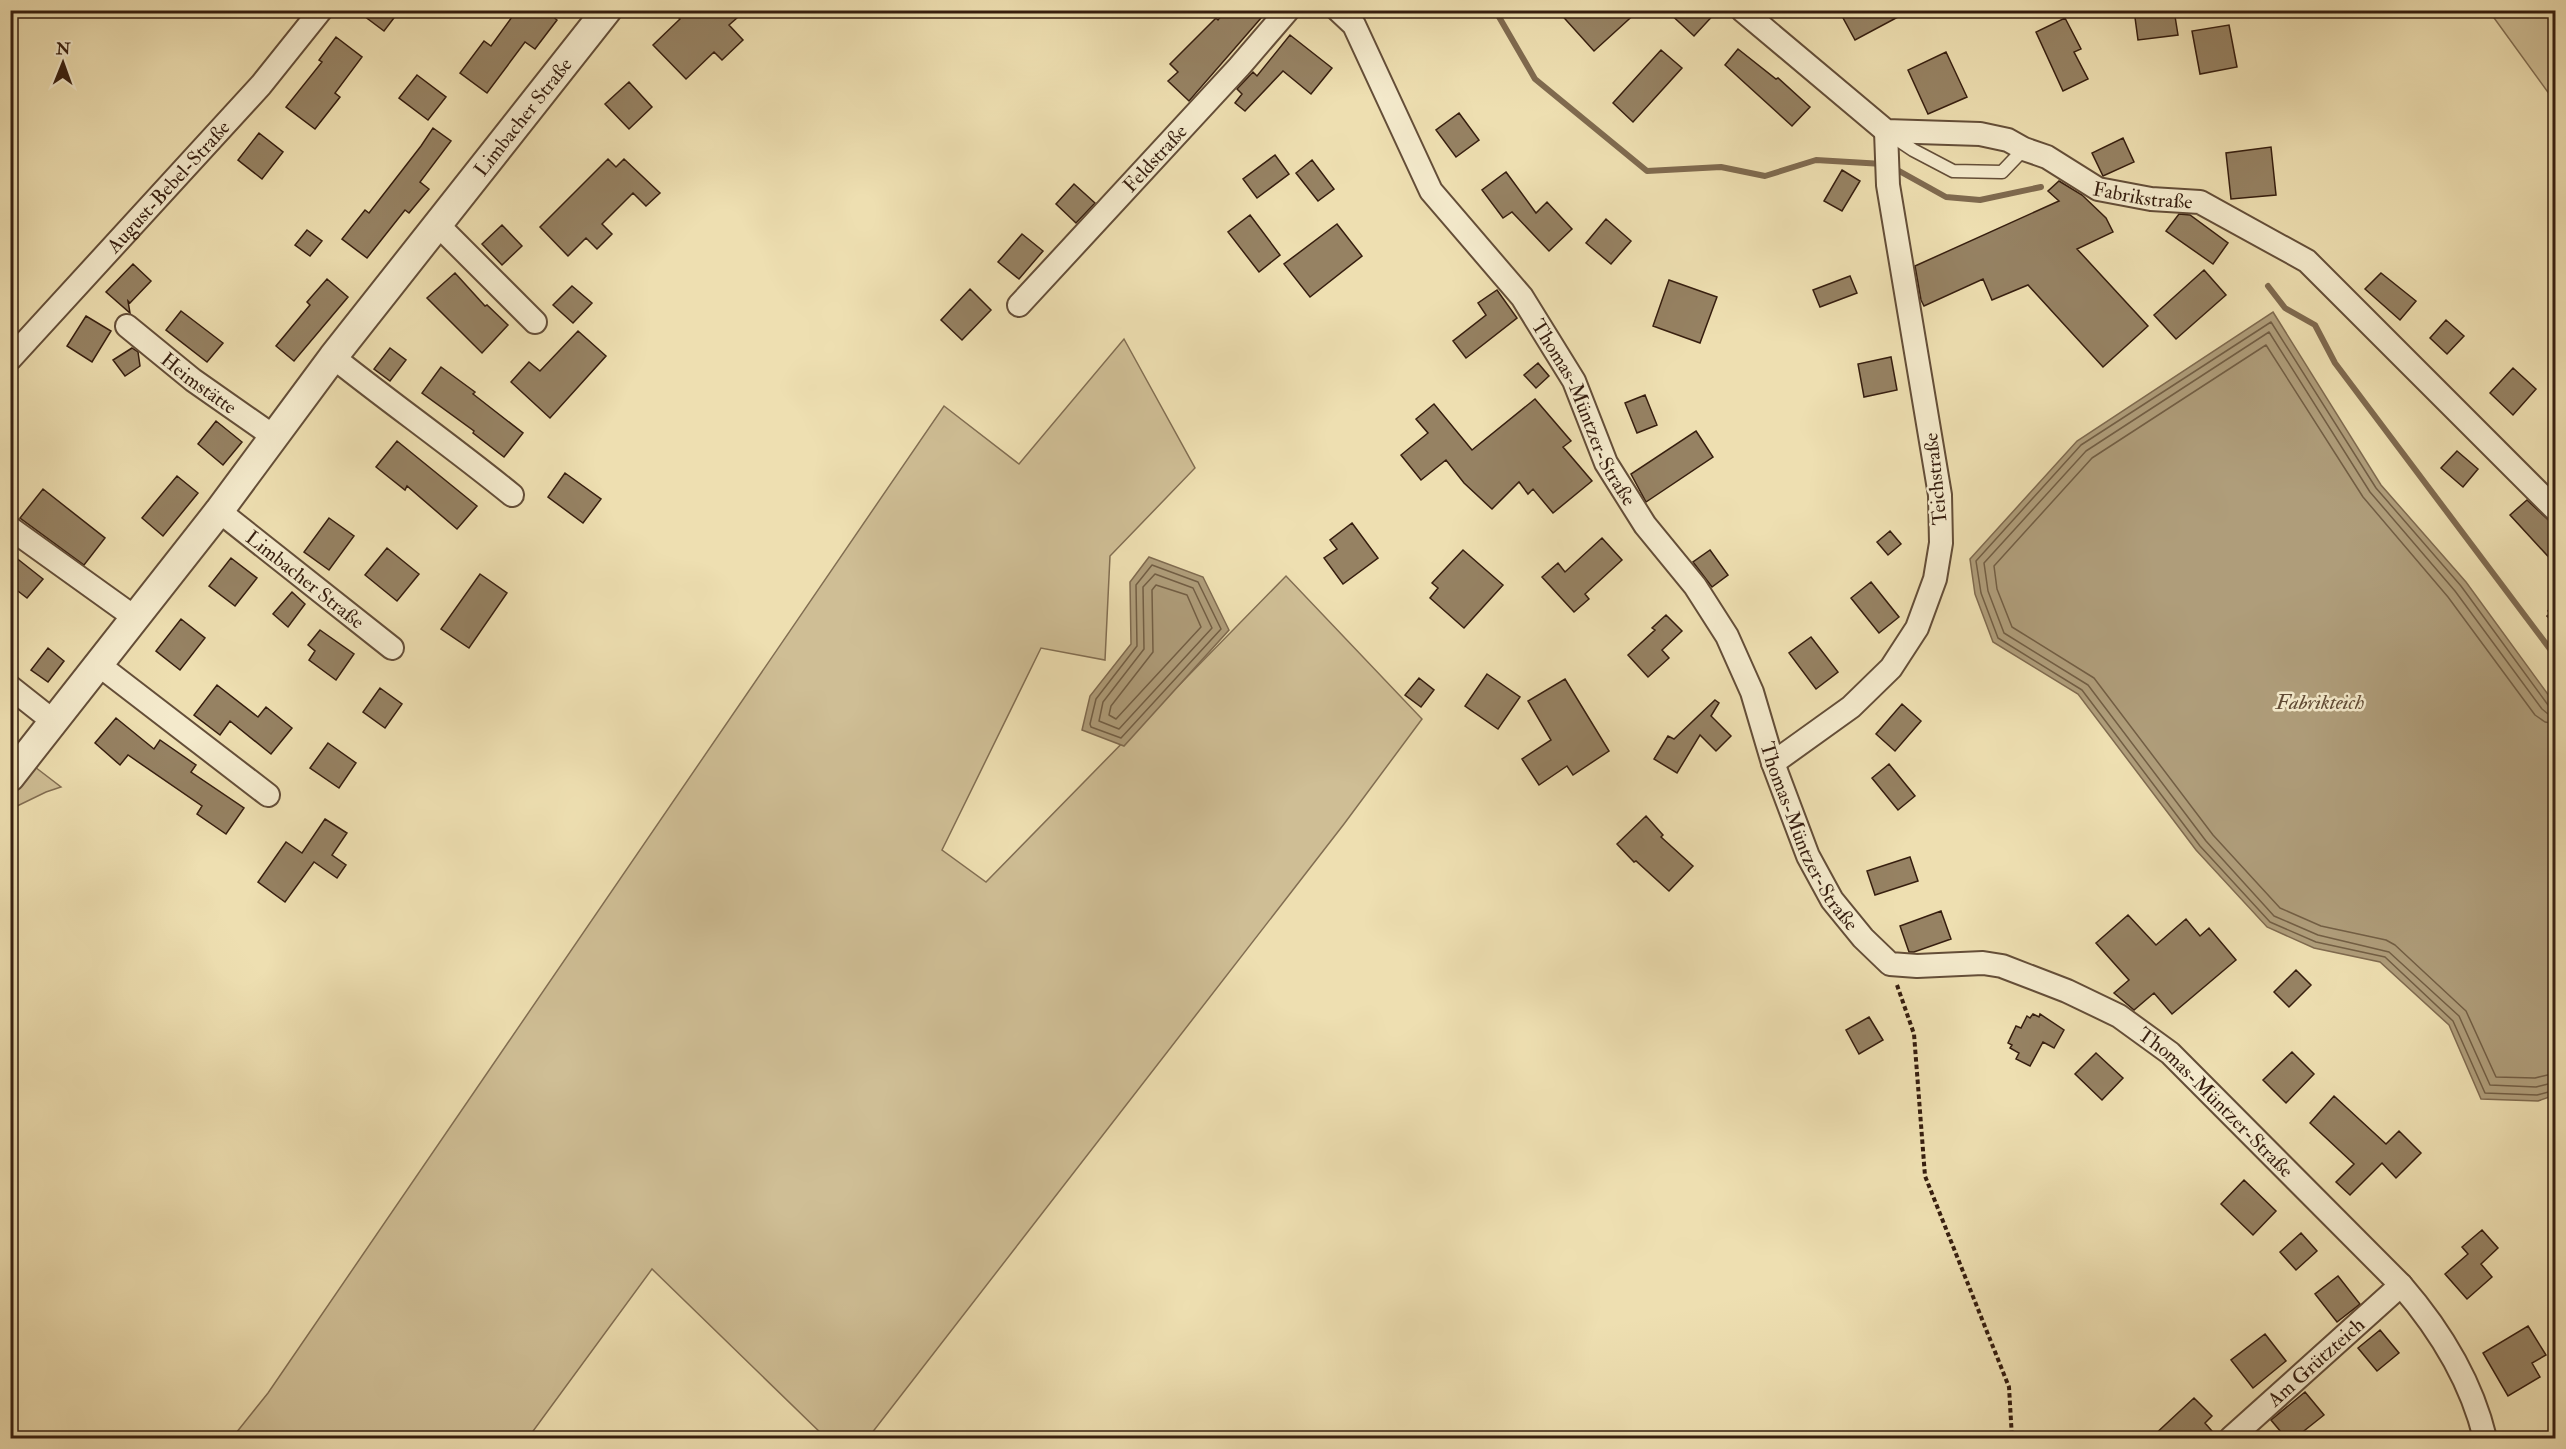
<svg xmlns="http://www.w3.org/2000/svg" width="2566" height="1449" font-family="'IM FELL Double Pica',serif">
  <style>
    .green { fill: #cfbe95; stroke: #826e52; stroke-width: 1.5 }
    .water { fill: #af9d7a; stroke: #7f6a4f; stroke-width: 1.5 }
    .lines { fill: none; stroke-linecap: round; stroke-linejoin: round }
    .shore { stroke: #725e44; stroke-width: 1.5 }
    .stream { stroke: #7f6a4f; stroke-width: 6 }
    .building { fill: #968263; stroke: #361e0f; stroke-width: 1.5 }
    .service-casing { stroke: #644e38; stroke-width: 15 }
    .minor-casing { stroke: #644e38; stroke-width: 26 }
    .tertiary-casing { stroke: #644e38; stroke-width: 32 }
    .path { stroke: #361e0f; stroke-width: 4; stroke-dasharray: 4.5 3; stroke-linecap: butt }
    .service { stroke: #f4eacc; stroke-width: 12 }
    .minor { stroke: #f4eacc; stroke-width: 22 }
    .tertiary { stroke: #f4eacc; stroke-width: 28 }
    .labels { text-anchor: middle; stroke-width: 5; stroke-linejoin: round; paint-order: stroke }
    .street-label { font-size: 20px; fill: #361e0f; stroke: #f4eacc }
    .water-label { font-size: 21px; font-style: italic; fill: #604a34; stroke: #f4eacc }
  </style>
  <rect width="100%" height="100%" fill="#eedfb1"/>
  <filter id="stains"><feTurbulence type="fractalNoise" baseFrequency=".00333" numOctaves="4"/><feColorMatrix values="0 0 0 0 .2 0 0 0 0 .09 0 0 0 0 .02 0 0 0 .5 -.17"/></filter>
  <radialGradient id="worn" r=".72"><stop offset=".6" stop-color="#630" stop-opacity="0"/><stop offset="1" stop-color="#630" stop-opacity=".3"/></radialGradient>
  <path class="green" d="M2489 11H2555V102Z
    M1124 339 1195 468 1110 556 1105 660 1041 648 942 850 986 882 1286 576 1422 719 1344 824 868 1438H826L652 1269 528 1438H232L268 1393 944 406 1019 464Z
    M35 767 61 787 46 792 11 809V793L31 768Z"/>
  <path class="water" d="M2273 312 2381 485 2466 582 2555 704V1095L2538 1101 2481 1099 2449 1025 2380 962 2314 948 2267 927 2196 850 2078 694 1993 642 1975 594 1970 559 2077 441Z
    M1149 557 1203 577 1229 630 1124 746 1082 730 1090 696 1131 644 1130 582Z"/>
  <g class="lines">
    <path class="shore" d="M1152 565 1198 582 1221 629 1121 738 1091 727 1090 724 1096 699 1137 646 1136 585Z
      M1155 574 1193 588 1212 628 1119 729 1099 721 1103 702 1144 649 1143 587Z
      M1156 585 1187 595 1201 627 1116 719 1109 715 1111 706 1153 652 1152 590Z
      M2556 707 2548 705 2461 586 2376 488 2271 322 2081 445 1976 561 1981 593 1998 638 2082 690 2200 846 2270 922 2316 942 2385 957 2453 1021 2485 1093 2537 1095 2556 1090
      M2556 715 2548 714 2542 709 2455 591 2370 492 2269 332 2086 451 1984 563 1988 591 2004 633 2088 685 2206 841 2274 916 2318 935 2389 952 2459 1016 2490 1085 2536 1087 2556 1082
      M2556 724 2545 722 2535 715 2448 597 2363 497 2266 345 2092 458 1994 566 1997 589 2012 627 2094 678 2213 835 2280 908 2321 926 2386 940 2395 945 2466 1011 2496 1077 2535 1078 2556 1073"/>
    <path class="stream" d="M1495 10 1535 79 1647 171 1721 167 1765 176 1816 160 1883 164
      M1892 167 1946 197 1980 200 2041 187
      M2268 286 2285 308 2315 325 2335 363 2556 657"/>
  </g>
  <path class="building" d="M356 10H400L384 31Z
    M517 10H545L557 20 535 49 525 42 487 93 460 73 484 41 491 46Z
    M672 10H746L729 25 743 40 722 60 714 52 686 79 653 45 680 19Z
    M1226 10H1268L1189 101 1168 81 1178 72 1170 64 1216 18 1218 20Z
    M1557 10H1639L1594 51Z
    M1666 10H1718L1694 36Z
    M1853 10H1911L1855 40 1842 16Z
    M2134 10H2174L2178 35 2138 40Z
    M2065 18 2081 49 2074 52 2088 79 2063 91 2036 32Z
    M2229 25 2237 67 2200 74 2192 31Z
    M1290 35 1332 68 1311 94 1283 71 1245 111 1235 103 1242 94 1237 89 1253 72 1257 76Z
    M336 37 362 57 335 93 340 97 315 129 286 107 322 62 319 60Z
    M1738 49 1776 79 1778 78 1810 107 1792 126 1725 65Z
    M1661 50 1682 68 1633 122 1613 103Z
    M1946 52 1967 97 1928 114 1908 70Z
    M417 75 446 97 428 120 399 98Z
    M629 82 652 107 629 129 605 104Z
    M1459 113 1479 140 1456 157 1436 130Z
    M433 128 451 141 420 182 429 189 409 213 405 210 367 258 342 239 365 210 369 213 421 146Z
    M259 133 283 152 262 179 238 160Z
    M2123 138 2134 162 2103 176 2092 153Z
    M2271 147 2276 195 2231 199 2226 153Z
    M1275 155 1289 174 1257 198 1243 179Z
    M608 159 616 167 624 159 660 193 646 206 633 193 602 224 612 234 597 249 586 238 568 256 540 227Z
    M1312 160 1334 189 1318 201 1296 173Z
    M1842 170 1860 181 1842 211 1824 201Z
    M1506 172 1536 213 1547 202 1572 229 1549 251 1512 212 1503 218 1482 190Z
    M2059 181 2082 195 2106 218 2113 232 2077 249 2148 326 2103 367 2028 285 1992 300 1983 279 1924 306 1921 300 1915 266 2059 201 2048 191Z
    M1074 184 1095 203 1076 223 1056 204Z
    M2179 214 2190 215 2228 243 2213 264 2166 231Z
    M1250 215 1280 255 1259 272 1228 232Z
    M1606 219 1631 241 1611 264 1586 243Z
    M1337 224 1362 256 1310 297 1284 264Z
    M502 225 522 246 502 265 482 244Z
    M307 230 322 241 310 256 295 245Z
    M1022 234 1043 251 1019 279 998 262Z
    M133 264 151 281 130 303 128 301 130 313 106 292Z
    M2204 270 2226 295 2176 339 2154 315Z
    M455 273 485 306 487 305 508 325 482 353 427 298Z
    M2381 273 2416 301 2400 320 2365 289Z
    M1850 276 1857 293 1820 307 1813 290Z
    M327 279 348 297 294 361 276 346 310 305 307 302Z
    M1669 280 1717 297 1700 343 1653 326Z
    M572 286 592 303 573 323 553 305Z
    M970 289 991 310 962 340 941 320Z
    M1497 290 1517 318 1466 358 1453 341 1486 315 1478 303Z
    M181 311 223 343 207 362 166 330Z
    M86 316 111 331 92 362 67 346Z
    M2446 320 2464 336 2447 354 2430 338Z
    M578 331 606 356 550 418 511 382 529 362 540 371Z
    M132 348 138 352 140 366 125 376 113 360Z
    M390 348 406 360 390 381 374 369Z
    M1891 357 1897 390 1864 397 1858 364Z
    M1538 363 1549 376 1536 388 1524 375Z
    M441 367 475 392 473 394 523 433 504 457 473 433 474 431 422 393Z
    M2513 368 2536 389 2513 415 2490 393Z
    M1645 395 1657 425 1637 433 1625 403Z
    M1535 399 1571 441 1563 447 1592 481 1553 513 1533 489 1528 494 1519 482 1492 509 1464 483 1446 460 1421 480 1401 455 1428 433 1416 419 1434 404 1472 450Z
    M216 421 242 442 223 465 198 444Z
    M1696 431 1713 457 1646 502 1631 474Z
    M397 441 477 506 457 529 407 486 405 490 376 467Z
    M2457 451 2478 469 2463 487 2441 468Z
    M565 473 601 499 583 523 548 497Z
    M177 476 198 493 163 536 142 518Z
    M43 489 105 538 84 565 20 518Z
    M2527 500 2556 527V565L2510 515Z
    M329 518 354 536 329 570 304 552Z
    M1352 523 1378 558 1343 584 1324 558 1337 549 1330 540Z
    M1890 531 1901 544 1888 555 1877 542Z
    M1602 538 1622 560 1585 594 1589 599 1574 612 1542 577 1558 563 1565 572Z
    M387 548 419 574 397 601 365 575Z
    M1463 550 1503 585 1464 628 1430 598 1438 588 1432 583Z
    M1710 550 1728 575 1712 587 1693 562Z
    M10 553 43 579 27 598 10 585Z
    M231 558 257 578 235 606 209 586Z
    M480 574 507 593 469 648 441 629Z
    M1871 582 1899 617 1879 633 1851 598Z
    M292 592 305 604 288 627 273 614Z
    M1666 615 1682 631 1662 650 1669 658 1648 677 1628 655 1655 630 1652 628Z
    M181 619 205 638 180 670 156 651Z
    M320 630 354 654 336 680 309 660 315 651 308 645Z
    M1811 637 1838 672 1816 689 1789 653Z
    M48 648 64 661 48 682 31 670Z
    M1487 674 1520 697 1498 729 1465 706Z
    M1419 678 1434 690 1421 707 1405 695Z
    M1565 679 1609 751 1573 775 1567 766 1539 785 1522 759 1551 740 1528 701Z
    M217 685 258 717 266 707 292 728 271 754 230 721 220 735 194 715Z
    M380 688 402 704 385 728 363 712Z
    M1715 700 1719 703 1711 716 1731 736 1716 751 1700 735 1677 773 1654 759 1668 736 1674 739Z
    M1902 704 1921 721 1895 751 1876 734Z
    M116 718 154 749 160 740 196 765 191 772 244 808 226 834 197 814 202 806 128 755 120 765 95 743Z
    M328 743 356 763 339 788 310 768Z
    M1889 764 1915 796 1898 810 1872 778Z
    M1646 816 1663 835 1661 837 1693 866 1669 891 1636 861 1634 862 1617 844Z
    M325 819 347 833 332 855 346 865 337 878 314 862 285 902 258 882 286 842 302 853Z
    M1910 857 1918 881 1875 895 1867 871Z
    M1941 911 1951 939 1914 952H1909L1900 926Z
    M2128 915 2156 945 2186 919 2200 936 2209 928 2236 960 2172 1014 2154 993 2134 1010 2114 993 2129 980 2096 943Z
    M2296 970 2311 985 2289 1007 2274 992Z
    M2033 1014 2039 1017 2040 1014 2064 1030 2054 1048 2043 1042 2030 1066 2016 1059 2019 1053 2010 1048 2012 1045 2008 1043 2016 1026 2021 1028 2027 1016 2030 1018Z
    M1869 1017 1883 1040 1859 1054 1846 1030Z
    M2292 1052 2314 1074 2286 1103 2263 1080Z
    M2096 1053 2123 1078 2102 1100 2075 1074Z
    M2334 1096 2386 1144 2399 1131 2421 1153 2396 1178 2382 1163 2350 1195 2336 1182 2354 1164 2310 1123Z
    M2244 1180 2276 1211 2253 1235 2221 1204Z
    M2482 1230 2498 1248 2481 1264 2492 1277 2467 1299 2445 1274 2468 1254 2462 1247Z
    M2301 1233 2317 1251 2296 1270 2280 1252Z
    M2338 1276 2360 1304 2337 1322 2315 1294Z
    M2528 1326 2546 1355 2532 1363 2540 1377 2508 1396 2483 1353Z
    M2380 1330 2399 1353 2377 1371 2358 1348Z
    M2265 1334 2286 1361 2253 1388 2231 1360Z
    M2305 1392 2324 1415 2295 1438H2286L2271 1420Z
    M2194 1398 2212 1416 2205 1423 2218 1438H2151Z"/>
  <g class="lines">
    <g class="service-casing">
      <path id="service" d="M1889 134 1913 150 1953 171 2002 172 2024 149"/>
    </g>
    <g class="minor-casing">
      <g id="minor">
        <path id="s1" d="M1338 10 1354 25 1431 191 1522 297 1574 381 1606 463 1645 525 1695 586 1727 636 1752 692 1773 763 1808 856 1832 900 1863 938 1890 964 1917 966 1983 963 2002 966 2067 991 2119 1016 2170 1053 2401 1285C2440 1330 2471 1380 2485 1438"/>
        <path id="s2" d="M1742 10 1886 131 1980 134 2008 140 2024 149 2047 157 2098 189 2151 199 2200 202 2307 261 2556 510"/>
        <path d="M437 224 535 322"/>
        <path id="s3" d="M1019 305 1239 67 1288 10"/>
        <path id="s4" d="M127 326 193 380 273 436"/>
        <path d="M333 357C392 404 453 447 512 495"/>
        <path id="s5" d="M10 359 261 85 321 10"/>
        <path id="s6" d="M219 511 392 648"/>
        <path d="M10 528 134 617"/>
        <path d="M99 665 268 795"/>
        <path d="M10 687 53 721"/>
        <path d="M1773 763 1851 707 1891 668 1917 628 1935 579 1941 543 1940 495 1888 185 1886 131"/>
        <path id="s7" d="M2231 1438 2401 1285"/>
      </g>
    </g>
    <g class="tertiary-casing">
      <g id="tertiary">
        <path id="s8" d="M10 777 219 511 333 357 607 10"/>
      </g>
    </g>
    <path class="path" d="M2556 603 2547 614 2556 625
      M1897 985 1914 1034 1925 1176 2009 1387 2012 1438"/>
    <use href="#service" class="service"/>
    <use href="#minor" class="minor"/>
    <use href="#tertiary" class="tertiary"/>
  </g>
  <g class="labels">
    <g class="street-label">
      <text dy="7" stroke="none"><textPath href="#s8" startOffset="836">Limbacher Straße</textPath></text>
      <text dy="7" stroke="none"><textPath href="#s3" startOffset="200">Feldstraße</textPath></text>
      <text dy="7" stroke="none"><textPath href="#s5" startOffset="234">August-Bebel-Straße</textPath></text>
      <text dy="7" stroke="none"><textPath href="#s2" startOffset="459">Fabrikstraße</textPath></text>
      <text dy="7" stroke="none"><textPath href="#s4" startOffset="92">Heimstätte</textPath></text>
      <text dy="7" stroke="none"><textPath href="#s1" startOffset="476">Thomas-Müntzer-Straße</textPath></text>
      <text transform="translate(1935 479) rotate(-96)" y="7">Teichstraße</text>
      <text dy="7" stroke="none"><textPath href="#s6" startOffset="110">Limbacher Straße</textPath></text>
      <text dy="7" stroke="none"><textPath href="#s1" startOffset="960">Thomas-Müntzer-Straße</textPath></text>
      <text dy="7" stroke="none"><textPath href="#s1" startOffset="1484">Thomas-Müntzer-Straße</textPath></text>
      <text dy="7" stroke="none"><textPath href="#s7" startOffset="114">Am Grützteich</textPath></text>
    </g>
    <g class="water-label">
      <text x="2320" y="709">Fabrikteich</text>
    </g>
  </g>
  <rect width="2566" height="1449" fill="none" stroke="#eedfb1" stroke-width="36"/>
  <rect x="12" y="12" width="2542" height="1425" fill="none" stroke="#361e0f" stroke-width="3"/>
  <rect x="18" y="18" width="2530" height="1413" fill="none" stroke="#361e0f" stroke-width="1.5"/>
  <g transform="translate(63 63) rotate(1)" stroke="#f4eacc" stroke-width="4.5" paint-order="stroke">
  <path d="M0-4.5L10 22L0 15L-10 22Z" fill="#361e0f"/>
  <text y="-9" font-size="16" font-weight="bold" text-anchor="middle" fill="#361e0f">N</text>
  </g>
  <rect width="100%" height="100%" filter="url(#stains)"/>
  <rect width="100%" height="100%" fill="url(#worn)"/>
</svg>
